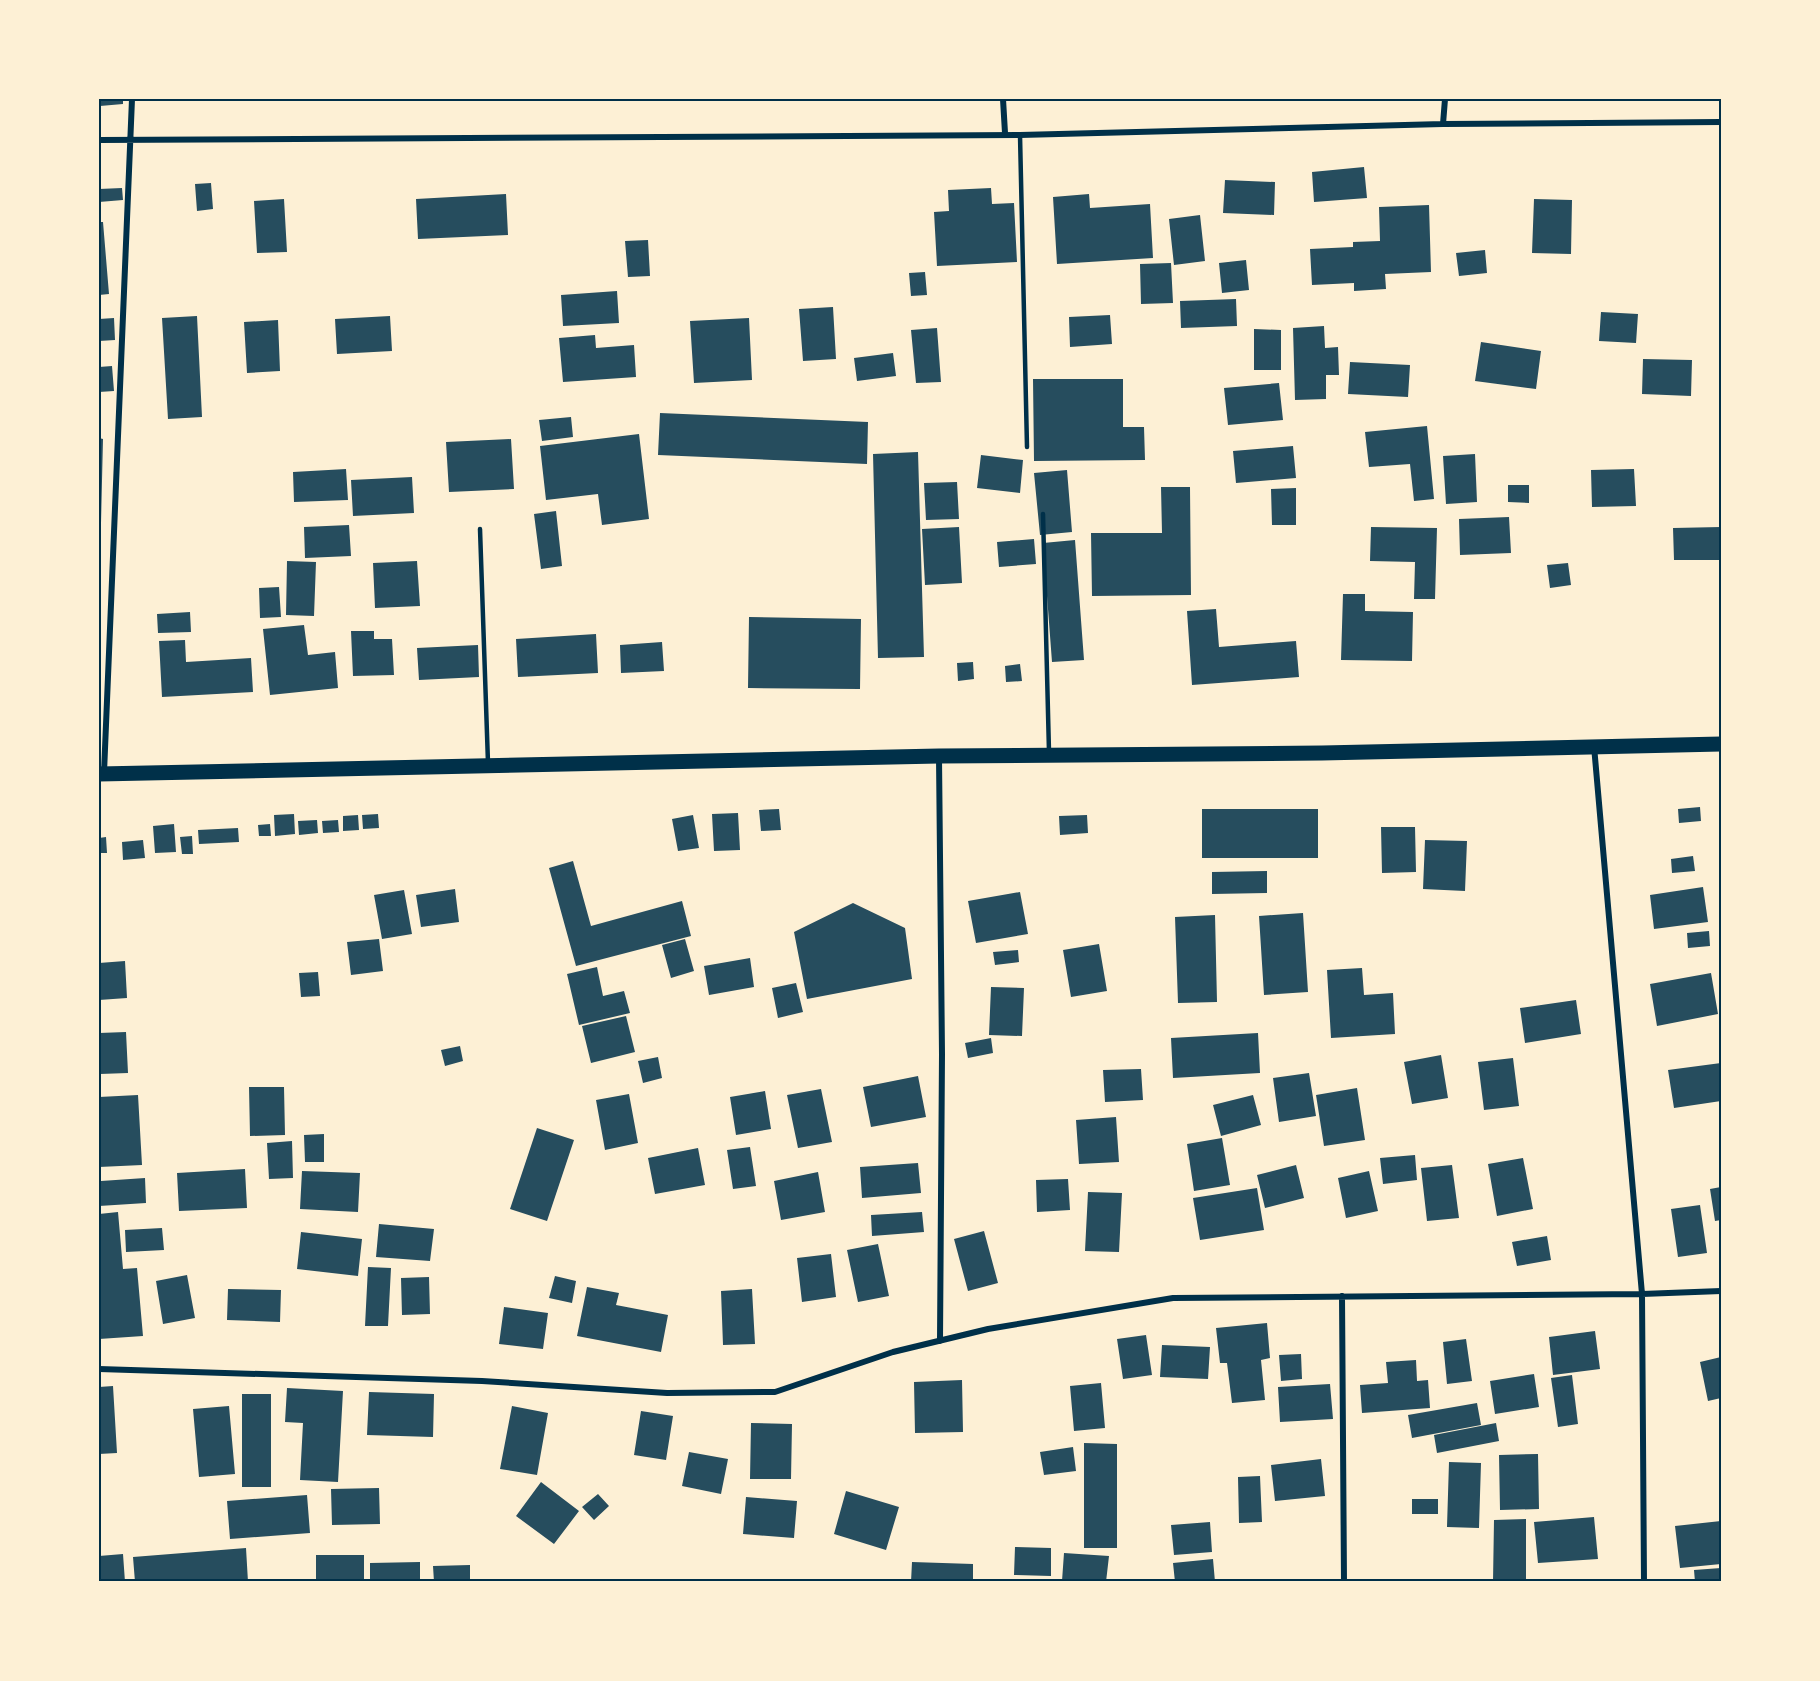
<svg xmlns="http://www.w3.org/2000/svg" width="1820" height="1681" font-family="'DM Sans',sans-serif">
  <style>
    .building { fill: #264d5e }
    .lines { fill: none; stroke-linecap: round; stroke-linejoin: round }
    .service { stroke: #003049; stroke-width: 4.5 }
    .minor { stroke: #003049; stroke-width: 6 }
    .primary { stroke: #003049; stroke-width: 15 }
    .neatline { fill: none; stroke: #003049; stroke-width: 2 }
  </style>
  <rect width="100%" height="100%" fill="#fdf0d5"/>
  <path class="building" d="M100 99H123V104L100 106Z
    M1364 167 1367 198 1314 202 1312 172Z
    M1225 180 1275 182 1274 215 1223 213Z
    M211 183 213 209 197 211 195 184Z
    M122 188 123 200 99 202V189Z
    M991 188 992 204 1014 203 1017 262 937 266 934 212 949 211 948 190Z
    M506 194 508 235 418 239 416 199Z
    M1089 194 1090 208 1150 204 1153 258 1057 264 1053 197Z
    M284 199 287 252 257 253 254 201Z
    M1534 199 1572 200 1571 254 1532 253Z
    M1429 205 1431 272 1385 274 1386 289 1354 291V283L1312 285 1310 249 1353 247V242L1380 241 1379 207Z
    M1200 215 1205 261 1174 265 1169 219Z
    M99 222H103L109 294 99 295Z
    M648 240 650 276 628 277 625 241Z
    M1485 250 1487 273 1459 276 1456 253Z
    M1246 260 1249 290 1222 293 1219 263Z
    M1171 263 1173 303 1141 304 1140 264Z
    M925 272 927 295 911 296 909 273Z
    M617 291 619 323 563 326 561 295Z
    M1236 299 1237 326 1181 328 1180 301Z
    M833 307 836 359 803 361 799 309Z
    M1601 312 1638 314 1636 343 1599 341Z
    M1110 315 1112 344 1070 347 1069 317Z
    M197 316 202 417 168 419 162 318Z
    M390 316 392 351 337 354 335 319Z
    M114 318 115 340 99 341V319Z
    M749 318 752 380 694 383 690 321Z
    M278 320 280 371 247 373 244 322Z
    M1324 326 1325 348 1338 347 1339 375H1326V399L1295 400 1293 328Z
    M937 328 941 382 916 383 911 330Z
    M1254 329 1281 330V370H1254Z
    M595 335 596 348 634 345 636 377 563 382 559 338Z
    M1481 342 1541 351 1536 389 1475 381Z
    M893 353 896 376 857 381 854 358Z
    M1643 359 1692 360 1691 396 1642 394Z
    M1350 362 1410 365 1408 397 1348 394Z
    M112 366 114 391 99 392V367Z
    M1033 379H1123V427H1144L1145 460 1034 461Z
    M1279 383 1283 420 1228 425 1224 388Z
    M660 413 868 422 867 464 658 455Z
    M571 417 573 437 542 441 539 420Z
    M1427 426 1434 499 1414 501 1410 464 1369 467 1365 432Z
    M639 434 649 519 602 525 598 494 546 500 540 446Z
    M99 438 103 439 101 523H99Z
    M511 439 514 489 449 492 446 442Z
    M1293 446 1296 478 1236 483 1233 451Z
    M918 452 924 657 878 658 873 454Z
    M1475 454 1477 502 1446 504 1443 456Z
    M981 455 1023 460 1020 493 977 488Z
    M346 469 348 500 294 502 293 472Z
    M1634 469 1636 506 1592 507 1591 470Z
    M1067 470 1072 532 1040 535 1034 473Z
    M412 477 414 513 353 516 351 480Z
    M957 482 959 519 926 520 924 483Z
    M1508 485H1529V503L1508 502Z
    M1161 487H1190L1191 595 1092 596 1091 533H1162Z
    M1296 488V525H1272L1271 489Z
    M556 511 562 566 541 569 534 514Z
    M1509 517 1511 553 1460 555 1459 519Z
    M349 525 351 556 305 558 304 527Z
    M959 527 962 583 925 585 922 529Z
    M1371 527 1437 528 1435 599H1414L1415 562 1370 561Z
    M1721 527V560H1674L1673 528Z
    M1034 539 1036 564 999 567 997 542Z
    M1075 540 1084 660 1052 662 1043 543Z
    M287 561 316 562 314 616 286 615Z
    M417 561 420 606 375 608 373 563Z
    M1568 563 1571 585 1550 588 1547 565Z
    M279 587 281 617 260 618 259 588Z
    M1343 594H1365V611L1413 612 1412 661 1341 660Z
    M1216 609 1219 647 1296 641 1299 677 1192 685 1187 611Z
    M190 612 191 632 158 633 157 614Z
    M749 617 861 619 860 689 748 688Z
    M304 625 308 655 335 652 338 688 270 695 263 629Z
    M351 631H374V639H392L394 675 353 676Z
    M596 634 598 673 518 677 516 639Z
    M185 640 186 662 251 658 253 692 162 697 159 641Z
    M662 642 664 671 621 673 620 645Z
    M478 645 479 677 419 680 417 648Z
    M973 662 974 679 958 681 957 663Z
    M1020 664 1022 681 1006 682 1005 666Z
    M1700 807 1701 821 1679 823 1678 809Z
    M779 809 781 830 761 831 759 810Z
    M1202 809H1318V858H1202Z
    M738 813 740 850 714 851 712 814Z
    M294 814 295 834 275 836 274 815Z
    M378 814 379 828 363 829 362 815Z
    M358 815 359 830 343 831V816Z
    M693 815 699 848 678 851 672 819Z
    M1087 815 1088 833 1060 835 1059 816Z
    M317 820 318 833 299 835 298 821Z
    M338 820 339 832 323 833 322 821Z
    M174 824 176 852 155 853 153 826Z
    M270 824 271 836H259L258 825Z
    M1381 827H1415L1416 872 1382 873Z
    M238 828 239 842 199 844 198 830Z
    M192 836 193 854H182L180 837Z
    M106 837 107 853H99V838Z
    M143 840 145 858 123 860 122 842Z
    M1425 840 1467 841 1465 891 1423 889Z
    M1693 856 1695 871 1672 873 1671 859Z
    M573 861 591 926 682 901 691 936 576 966 549 868Z
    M1267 871V893L1212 894V872Z
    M1703 887 1708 922 1654 929 1650 895Z
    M455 889 459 922 421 927 416 895Z
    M404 890 412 934 382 939 374 895Z
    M1020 892 1028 934 976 943 968 901Z
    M853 903 905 928 912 979 807 999 794 932Z
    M1303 913 1308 992 1264 995 1259 916Z
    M1215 915 1217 1002 1178 1003 1175 917Z
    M1709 931 1710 946 1688 948 1687 933Z
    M379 939 383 971 351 975 347 942Z
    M685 939 694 971 671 978 662 945Z
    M1099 944 1107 991 1071 997 1063 950Z
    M1018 950 1019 962 995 965 993 952Z
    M750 958 754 987 709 995 704 966Z
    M125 961 127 998 99 1000V963Z
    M597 967 603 996 624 991 630 1013 579 1025 567 974Z
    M1362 968 1364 995 1393 993 1395 1034 1331 1038 1327 970Z
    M318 972 320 996 301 997 299 973Z
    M1711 973 1718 1014 1657 1026 1650 984Z
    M796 983 803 1012 778 1018 772 988Z
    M991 987 1024 988 1022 1036 989 1035Z
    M1576 1000 1581 1034 1525 1043 1520 1008Z
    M626 1016 635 1052 591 1063 582 1026Z
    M126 1032 128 1073 100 1074 99 1033Z
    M1258 1033 1260 1073 1173 1078 1171 1038Z
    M991 1038 993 1053 968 1058 965 1043Z
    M460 1046 463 1061 445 1066 441 1050Z
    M1441 1055 1448 1098 1412 1104 1404 1062Z
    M658 1057 662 1078 643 1083 638 1061Z
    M1513 1058 1519 1106 1484 1110 1478 1062Z
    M1721 1063V1101L1674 1108 1668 1070Z
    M1141 1069 1143 1100 1105 1102 1103 1070Z
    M1309 1073 1316 1116 1279 1122 1273 1078Z
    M918 1076 926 1117 871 1127 863 1087Z
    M249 1087H284L285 1135 250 1136Z
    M1357 1088 1365 1140 1324 1146 1316 1095Z
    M821 1089 832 1142 798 1148 787 1095Z
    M765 1091 771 1129 736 1135 730 1097Z
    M629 1094 638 1143 605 1150 596 1100Z
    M138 1095 142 1165 99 1167V1097Z
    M1253 1095 1261 1125 1221 1136 1213 1105Z
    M1116 1117 1119 1162 1079 1164 1076 1120Z
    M537 1128 574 1140 547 1221 510 1209Z
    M324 1134V1162H305L304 1135Z
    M1222 1138 1230 1185 1194 1191 1187 1144Z
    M292 1141 293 1178 269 1179 267 1143Z
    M750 1147 756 1186 733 1189 727 1150Z
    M698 1148 705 1185 655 1194 648 1158Z
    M1415 1155 1417 1180 1383 1184 1380 1158Z
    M1523 1158 1533 1209 1497 1216 1488 1164Z
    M918 1163 921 1193 862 1198 860 1167Z
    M1296 1165 1304 1198 1265 1208 1257 1175Z
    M1452 1165 1459 1218 1427 1221 1421 1168Z
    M99 1168H101V1181L145 1178 146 1203 99 1206Z
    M245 1169 247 1208 179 1211 177 1173Z
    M302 1171 360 1173 358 1212 300 1209Z
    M1369 1171 1378 1211 1346 1218 1338 1178Z
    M818 1172 825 1212 781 1220 774 1181Z
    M1068 1179 1070 1210 1037 1212 1036 1180Z
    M1721 1187V1220L1715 1221 1710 1189Z
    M1257 1188 1264 1230 1200 1240 1193 1198Z
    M1088 1192 1122 1193 1119 1252 1085 1251Z
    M1700 1205 1707 1253 1678 1257 1671 1209Z
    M118 1212 123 1269 137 1268 143 1336 99 1339V1214Z
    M922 1212 924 1232 872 1236 871 1215Z
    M379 1224 434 1229 430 1261 376 1257Z
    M162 1228 164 1250 126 1252 125 1230Z
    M984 1231 998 1283 968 1291 954 1239Z
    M301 1232 362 1239 358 1276 297 1269Z
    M1547 1236 1551 1260 1517 1266 1512 1242Z
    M878 1244 889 1296 858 1302 847 1250Z
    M831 1254 836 1297 802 1302 797 1258Z
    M368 1267 391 1268 388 1326H365Z
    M187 1275 195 1318 163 1324 156 1281Z
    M555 1276 576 1281 572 1303 549 1298Z
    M429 1277 430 1314 402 1315 401 1278Z
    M587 1287 619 1293 616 1305 668 1315 661 1352 577 1336Z
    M228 1289 281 1290 280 1322 227 1320Z
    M752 1289 755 1344 723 1345 721 1291Z
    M504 1307 548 1313 543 1349 499 1344Z
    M1267 1323 1270 1358 1261 1360 1265 1400 1232 1403 1227 1363H1220L1216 1328Z
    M1595 1331 1600 1369 1553 1375 1549 1337Z
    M1146 1335 1152 1375 1123 1379 1117 1339Z
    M1466 1339 1472 1381 1447 1384 1443 1342Z
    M1162 1345 1210 1347 1208 1379 1160 1377Z
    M1301 1354 1302 1379 1281 1381 1279 1355Z
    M1721 1357V1398L1708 1401 1700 1362Z
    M1416 1360 1417 1381 1428 1380 1430 1408 1362 1413 1360 1385 1388 1383 1386 1362Z
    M1534 1374 1539 1407 1495 1414 1490 1381Z
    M1572 1375 1578 1424 1558 1427 1551 1378Z
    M962 1380 963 1432 915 1433 914 1382Z
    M1101 1383 1105 1428 1074 1431 1070 1386Z
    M1330 1384 1333 1419 1280 1422 1278 1387Z
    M113 1386 117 1453 99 1454V1387Z
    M287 1388 343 1391 338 1482 300 1480 303 1423 285 1422Z
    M369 1392 434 1394 433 1437 367 1435Z
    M242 1394H271V1487H242Z
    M1477 1403 1481 1425 1412 1438 1408 1415Z
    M229 1406 235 1474 199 1477 193 1409Z
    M512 1406 548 1413 537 1475 500 1469Z
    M641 1411 673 1416 666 1460 634 1455Z
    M751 1423 792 1424 791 1479H750Z
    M1496 1423 1499 1441 1437 1453 1434 1435Z
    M1084 1443 1117 1444V1548H1084Z
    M1073 1447 1076 1471 1044 1475 1040 1452Z
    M689 1452 728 1459 721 1494 682 1486Z
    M1538 1454 1539 1509 1500 1510 1499 1455Z
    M1321 1459 1325 1496 1275 1501 1271 1465Z
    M1449 1462 1481 1463 1479 1528 1447 1527Z
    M1260 1476 1262 1522 1239 1523 1238 1477Z
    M541 1482 579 1511 554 1544 516 1516Z
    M379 1488 380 1524 332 1525 331 1489Z
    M846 1491 899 1507 886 1550 834 1534Z
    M598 1494 609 1506 594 1520 582 1507Z
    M307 1495 310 1533 230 1539 227 1501Z
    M746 1497 797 1501 794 1538 743 1534Z
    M1412 1499H1438V1514H1412Z
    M1594 1517 1598 1559 1538 1563 1534 1522Z
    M1526 1519V1582H1493L1494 1520Z
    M1721 1521V1564L1680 1568 1675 1526Z
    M1210 1522 1212 1552 1174 1555 1171 1525Z
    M1015 1547 1051 1548V1576L1014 1575Z
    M246 1548 248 1582H135L133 1557Z
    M1064 1553 1109 1556 1106 1582 1062 1581Z
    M123 1554 125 1582H99V1556Z
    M316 1555H364V1582H316Z
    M1213 1559 1215 1582H1175L1173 1563Z
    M420 1562V1582H370V1563Z
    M912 1562 973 1564V1582H911Z
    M470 1565V1582H434L433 1566Z
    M1721 1568V1582H1695L1694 1570Z"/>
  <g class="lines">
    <path class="service" d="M1020 135 1027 447
      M1043 514 1049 752
      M480 529 488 763"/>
    <path class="minor" d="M1003 99 1005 133
      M1443 124 1445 99
      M99 140 1020 135 1443 124 1721 122
      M1594 746 1642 1294 1644 1582
      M939 757 942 1054 940 1341
      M104 773 132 99
      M1342 1296 1344 1582
      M99 1369 482 1381 667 1393 775 1392 893 1352 988 1329 1173 1298 1642 1294 1721 1291"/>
    <path class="primary" d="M99 774 939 756 1322 753 1721 744"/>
  </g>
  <rect width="1820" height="1681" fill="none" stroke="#fdf0d5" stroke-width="201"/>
  <rect x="100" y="100" width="1620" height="1480" class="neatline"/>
</svg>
